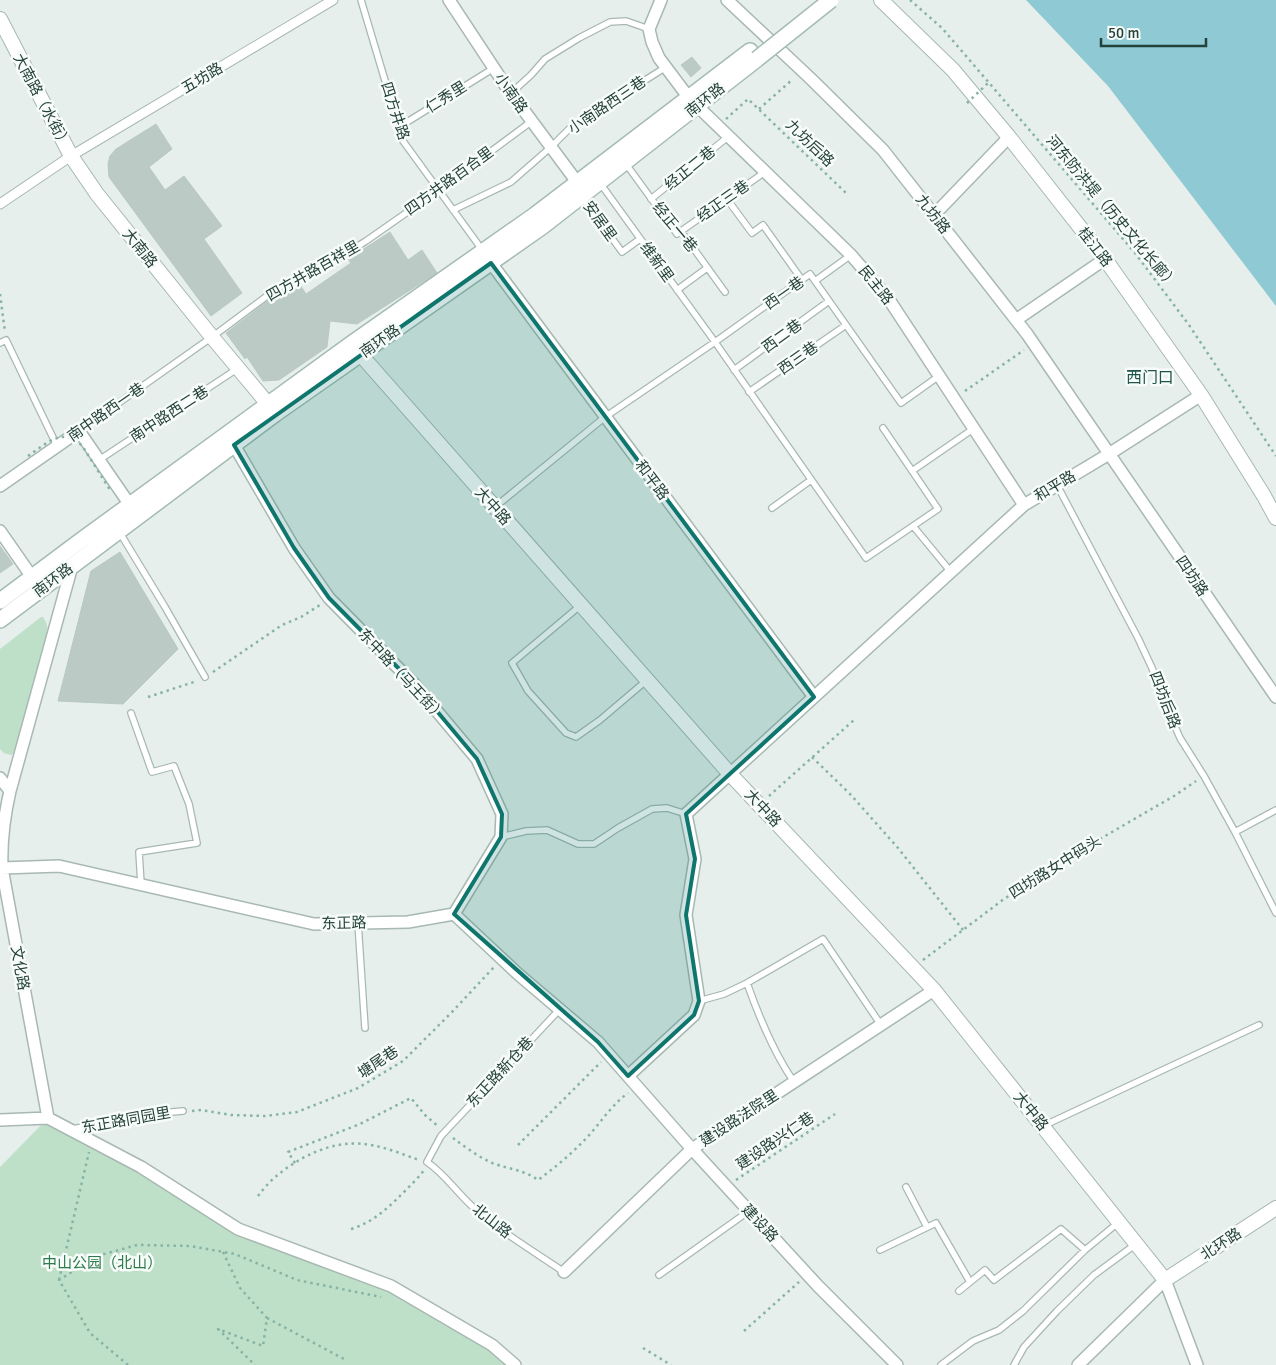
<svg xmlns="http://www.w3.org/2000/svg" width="1276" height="1365" font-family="Signika,'Noto Sans SC',sans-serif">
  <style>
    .green { fill: #bfe0c8 }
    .water { fill: #8ec9d4 }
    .building { fill: #bbcac4; stroke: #b8c9c2 }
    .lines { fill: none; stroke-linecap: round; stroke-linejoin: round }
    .service-casing { stroke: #a8b8b2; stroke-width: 8 }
    .pedestrian-casing { stroke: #a8b8b2; stroke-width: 11 }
    .minor-casing { stroke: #a8b8b2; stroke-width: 14 }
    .tertiary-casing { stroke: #a8b8b2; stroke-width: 16 }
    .secondary-casing { stroke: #a4bbb3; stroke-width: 18 }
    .path { stroke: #86b3a5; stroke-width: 2.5; stroke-dasharray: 2.5 4; stroke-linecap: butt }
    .service { stroke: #fff; stroke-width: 5.5 }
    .pedestrian { stroke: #fff; stroke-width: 9 }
    .minor { stroke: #fff; stroke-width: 11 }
    .tertiary { stroke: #fff; stroke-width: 14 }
    .secondary { stroke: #fff; stroke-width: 15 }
    .secondary-bridge-casing { stroke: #a4bbb3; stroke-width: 18; stroke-linecap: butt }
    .path-bridge { stroke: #86b3a5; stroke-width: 2.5; stroke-dasharray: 2.5 4; stroke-linecap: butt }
    .secondary-bridge { stroke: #fff; stroke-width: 15 }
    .marked { fill: #0f766e; fill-opacity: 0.2; stroke: #0f766e; stroke-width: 4; stroke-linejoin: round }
    .labels { text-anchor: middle; stroke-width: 5; stroke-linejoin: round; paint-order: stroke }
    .street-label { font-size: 15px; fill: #24423a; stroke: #f7fbf9 }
    .park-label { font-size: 15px; fill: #2d7a4b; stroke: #f7fbf9 }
    .neighbourhood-label { font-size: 16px; fill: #1f5548; stroke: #f7fbf9 }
  </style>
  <rect width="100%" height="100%" fill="#e6efeb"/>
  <path class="green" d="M41 617H43C48 624 48 630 47 638L15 752 11 755 4 753 0 749V649Z
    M48 1118 238 1229 391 1286 516 1365H0V1167Z"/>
  <path class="water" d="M1026 0H1276V306L1108 86Z"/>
  <path class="building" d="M692 57 701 68 691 77 681 65Z
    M156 124 172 149 149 167 165 190 184 176 222 226 204 239 242 293 211 316 109 177 108 164 110 156 116 149Z
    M390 232 408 260 422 250 437 273 357 324 330 321 327 347 279 380 263 381 247 357 245 359 226 333 281 291 287 289 289 293 300 285 306 294 351 263 348 259Z
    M0 546 13 564 0 573Z
    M120 552 178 649 123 704 58 701 91 571Z"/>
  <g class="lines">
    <g class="service-casing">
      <path id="service" d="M361 0 403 141 483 251
        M511 93 531 75 545 59 579 38 610 22 626 21 649 29
        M399 127 494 68
        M626 164 677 234 765 172
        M600 183 715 342 866 558 913 526 951 572
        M582 197 622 252 640 239
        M651 199 729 136
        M727 199 752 233 763 225 802 280
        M453 210 511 182 551 147 571 127 666 67
        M681 231 725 292
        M815 281 901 403 939 376
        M677 290 707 268
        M0 343 6 340 57 446
        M734 370 829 301
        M749 392 846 325
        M883 428 938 509 913 526
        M79 431 212 337 279 287 339 258 366 241 439 190 532 121
        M99 460 237 369
        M912 471 973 429
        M1057 485 1138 638 1152 668 1166 706 1180 738 1204 776 1235 832 1276 913
        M495 507 605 417 715 342 810 274 815 281 851 255
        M772 508 811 480
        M120 533 165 607 205 677
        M581 605 512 663 528 691 566 733 576 737 600 720 647 680
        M131 713 152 772 174 766 189 804 197 843 139 852 141 884
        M1235 832 1276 810
        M501 837 526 831 547 830 578 844H594L618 828 652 809 667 808 686 814
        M358 923 365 1028
        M747 983C759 1017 773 1052 794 1082
        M699 1001 724 994 747 983 823 939 881 1025
        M560 1009 441 1136 427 1162C445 1174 457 1193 473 1207 501 1232 533 1251 564 1272
        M1043 1126 1259 1025
        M72 1129 161 1113 183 1111
        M906 1187 927 1227
        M880 1250 936 1223 970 1282
        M659 1275 749 1211
        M959 1291 985 1270 994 1280 1061 1229 1085 1250
        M941 1365 973 1341 999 1330 1023 1311 1085 1250 1119 1222
        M1014 1365 1024 1347 1057 1311 1094 1275 1136 1244"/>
    </g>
    <g class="pedestrian-casing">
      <path id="pedestrian" d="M0 204 71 156 333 0"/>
    </g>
    <g class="minor-casing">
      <path id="minor" d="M449 0 505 85 577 182
        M661 0 649 29 652 42 659 58 689 98 851 255 888 298 1024 505
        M727 0 810 78 883 150 934 215 1027 334 1276 697
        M934 215 1009 137
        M491 263 814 697
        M1016 320 1105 259
        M234 445 294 548 329 598 415 685 477 759 502 814 501 837 454 914
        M0 486 79 431 130 505
        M0 531 32 577
        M0 778 10 791
        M2 868 59 866 314 924 408 922 454 914
        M454 914 518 974 598 1042 692 1149 818 1286 897 1365
        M628 1076 694 1015 699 1001 686 915 695 859 686 814 1024 505 1109 454 1201 395
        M48 1118 2 868C1 842 4 817 10 791L72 566
        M0 1120 48 1118 141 1167 238 1229 391 1286 492 1345 515 1365
        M564 1272 692 1149 934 990
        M1078 1365 1165 1280 1197 1365"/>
    </g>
    <g class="tertiary-casing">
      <path id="tertiary" d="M881 0 953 70 1009 137 1105 259 1201 395 1264 496 1276 518
        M0 19 71 156 97 194 212 337 268 404
        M353 346 730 774 934 990 1165 1280 1276 1208"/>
    </g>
    <g class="secondary-casing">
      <path id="secondary" d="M0 601 83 539 351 344 535 215 750 51
        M0 620 275 414 543 226 757 59"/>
    </g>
    <path class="path" d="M910 0 942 28 1135 253 1189 325 1276 456
      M759 109 793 79
      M726 119 748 99 847 194
      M0 294 5 332
      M965 391 1024 350
      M213 672 282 625 301 617 320 605
      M148 697 197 681
      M812 757 851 795 898 848 963 930
      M769 796 854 720
      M923 960 1004 899 1093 843 1174 796 1196 781
      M192 1111 201 1110 231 1115 265 1116 297 1112 358 1088 403 1061 453 1011 494 967
      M453 1138C464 1146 477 1156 490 1162 506 1169 523 1169 538 1180 557 1166 575 1151 591 1133 603 1119 613 1104 628 1093
      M518 1145 601 1062
      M295 1163 288 1152 360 1124 411 1098 425 1115 439 1127
      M736 1180 835 1114
      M258 1196C264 1188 271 1180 279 1174 301 1156 334 1140 364 1144 383 1146 402 1154 419 1160
      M351 1229C374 1222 389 1207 406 1190 412 1184 419 1177 424 1170
      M223 1252 240 1288 267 1318 263 1346 218 1329 255 1365
      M59 1280 89 1152
      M267 1318 344 1359
      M744 1331 799 1282
      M643 1348 671 1365
      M128 1365 90 1333 59 1280 97 1256 137 1245 190 1246 235 1254 297 1280 381 1297"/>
    <use href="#service" class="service"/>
    <use href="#pedestrian" class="pedestrian"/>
    <use href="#minor" class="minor"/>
    <use href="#tertiary" class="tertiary"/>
    <use href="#secondary" class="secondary"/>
    <g class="secondary-bridge-casing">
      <path id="secondary-bridge" d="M757 59 831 0"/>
    </g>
    <path class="path-bridge" d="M967 103 989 82
      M28 456C46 444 64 425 83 447L110 490"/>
    <use href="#secondary-bridge" class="secondary-bridge"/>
  </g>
  <path class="marked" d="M491 263 814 697 686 814 695 859 686 915 699 1001 694 1015 628 1076 598 1042 454 914 501 837 502 814 477 759 415 685 329 598 294 548 234 445Z"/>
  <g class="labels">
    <g class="street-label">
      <text transform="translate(202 78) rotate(-31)" y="5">五坊路</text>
      <text transform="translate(511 93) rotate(55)" y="5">小南路</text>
      <text transform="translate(446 97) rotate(-32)" y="5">仁秀里</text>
      <text transform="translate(705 100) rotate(-38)" y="5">南环路</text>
      <text transform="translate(42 101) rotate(62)" y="5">大南路（水街）</text>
      <text transform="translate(607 105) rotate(-34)" y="5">小南路西三巷</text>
      <text transform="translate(395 111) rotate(72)" y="5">四方井路</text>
      <text transform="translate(810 143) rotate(44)" y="5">九坊后路</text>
      <text transform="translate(690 168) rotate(-39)" y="5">经正二巷</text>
      <text transform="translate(449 181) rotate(-36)" y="5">四方井路百合里</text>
      <text transform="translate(723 201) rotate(-35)" y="5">经正三巷</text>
      <text transform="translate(1112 212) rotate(50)" y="5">河东防洪堤（历史文化长廊）</text>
      <text transform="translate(933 214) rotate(52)" y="5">九坊路</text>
      <text transform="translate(600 221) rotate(54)" y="5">安居里</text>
      <text transform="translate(675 227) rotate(50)" y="5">经正一巷</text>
      <text transform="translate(1095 247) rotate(52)" y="5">桂江路</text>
      <text transform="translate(140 248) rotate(51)" y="5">大南路</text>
      <text transform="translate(657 262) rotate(54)" y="5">维新里</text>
      <text transform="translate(313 271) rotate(-30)" y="5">四方井路百祥里</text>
      <text transform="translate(876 285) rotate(51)" y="5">民主路</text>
      <text transform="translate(784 293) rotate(-35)" y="5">西一巷</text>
      <text transform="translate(782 336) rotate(-36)" y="5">西二巷</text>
      <text transform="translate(380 341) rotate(-35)" y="5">南环路</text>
      <text transform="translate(798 358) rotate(-35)" y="5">西三巷</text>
      <text transform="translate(106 412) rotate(-35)" y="5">南中路西一巷</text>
      <text transform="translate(169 414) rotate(-33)" y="5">南中路西二巷</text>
      <text transform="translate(652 480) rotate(53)" y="5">和平路</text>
      <text transform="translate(1055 486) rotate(-31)" y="5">和平路</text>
      <text transform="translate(493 506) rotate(48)" y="5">大中路</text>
      <text transform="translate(1192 576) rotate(56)" y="5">四坊路</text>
      <text transform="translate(53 580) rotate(-37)" y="5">南环路</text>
      <text transform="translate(402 675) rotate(47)" y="5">东中路（马王街）</text>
      <text transform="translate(1165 700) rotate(69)" y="5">四坊后路</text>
      <text transform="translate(763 808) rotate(47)" y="5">大中路</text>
      <text transform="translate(1055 867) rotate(-32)" y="5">四坊路女中码头</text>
      <text transform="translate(344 923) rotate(-1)" y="5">东正路</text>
      <text transform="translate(20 968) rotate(80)" y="5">文化路</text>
      <text transform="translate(378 1062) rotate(-34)" y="5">塘尾巷</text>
      <text transform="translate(500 1072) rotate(-47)" y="5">东正路新仓巷</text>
      <text transform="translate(1031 1111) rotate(51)" y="5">大中路</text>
      <text transform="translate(739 1118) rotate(-33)" y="5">建设路法院里</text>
      <text transform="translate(126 1120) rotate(-10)" y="5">东正路同园里</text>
      <text transform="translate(775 1141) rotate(-34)" y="5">建设路兴仁巷</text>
      <text transform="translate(492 1221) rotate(38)" y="5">北山路</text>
      <text transform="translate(760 1223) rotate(47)" y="5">建设路</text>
      <text transform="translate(1221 1244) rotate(-33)" y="5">北环路</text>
    </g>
    <g class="park-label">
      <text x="102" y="1268">中山公园（北山）</text>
    </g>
    <g class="neighbourhood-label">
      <text x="1150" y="383">西门口</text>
    </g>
  </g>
  <path d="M1101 38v8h105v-8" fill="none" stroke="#24423a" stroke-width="2.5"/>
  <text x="1108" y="38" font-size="15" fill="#24423a" stroke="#f7fbf9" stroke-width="4" paint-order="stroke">50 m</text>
</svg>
